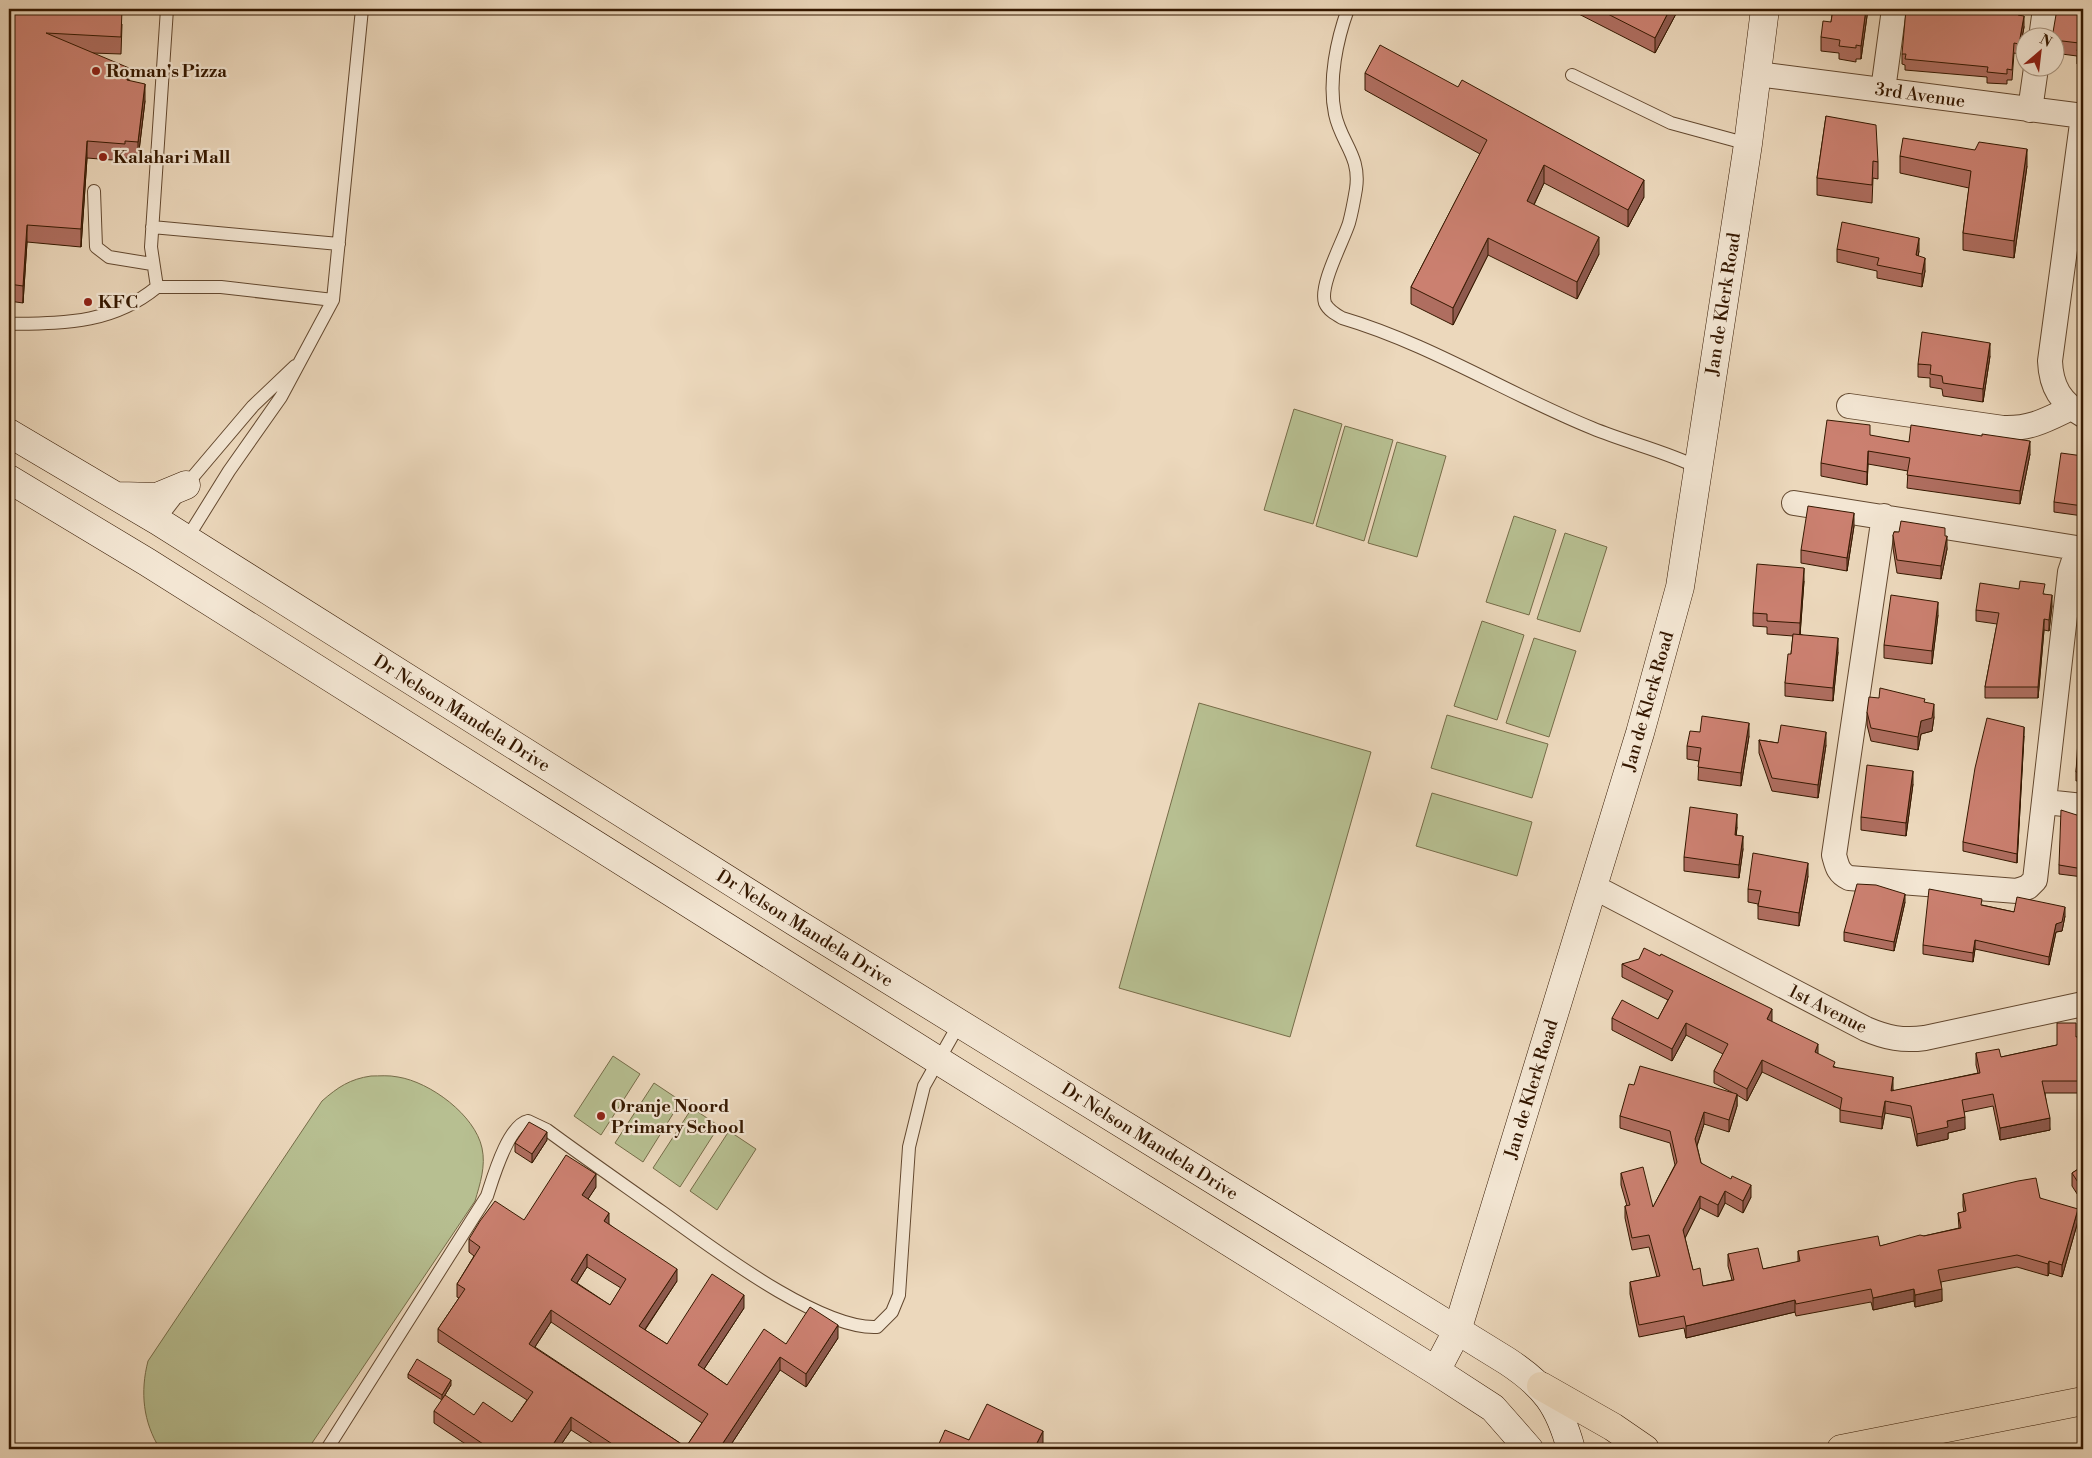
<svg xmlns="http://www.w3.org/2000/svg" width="2092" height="1458" font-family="'Libre Bodoni',serif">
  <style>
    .green { fill: #b7bf91; stroke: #766c48 }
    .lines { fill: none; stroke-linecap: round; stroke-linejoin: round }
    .lane-casing { stroke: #63482f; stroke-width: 14 }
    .street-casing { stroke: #63482f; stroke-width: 26 }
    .secondary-casing { stroke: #351800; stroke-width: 29 }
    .highway-casing { stroke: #351800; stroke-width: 29 }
    .lane { stroke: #f3e6d3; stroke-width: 12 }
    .street { stroke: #f3e6d3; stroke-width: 24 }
    .secondary { stroke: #f3e6d3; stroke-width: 28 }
    .highway { stroke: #ecd8bc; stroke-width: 28 }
    .wall { fill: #af6e60; stroke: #351800; fill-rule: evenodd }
    .shaded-wall { fill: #8e5a4e; stroke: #351800 }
    .building { fill: #cb8070; stroke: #351800; fill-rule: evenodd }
    .poi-dot { fill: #8f2418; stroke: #f3e6d3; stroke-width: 2 }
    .labels { text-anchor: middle; stroke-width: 4.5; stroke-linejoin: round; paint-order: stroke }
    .poi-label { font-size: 18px; font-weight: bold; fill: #351800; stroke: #f3e6d3; text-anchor: start }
    .street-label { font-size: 18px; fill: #351800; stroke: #f3e6d3 }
  </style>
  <rect width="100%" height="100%" fill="#ecd8bc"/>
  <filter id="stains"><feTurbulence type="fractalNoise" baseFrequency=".004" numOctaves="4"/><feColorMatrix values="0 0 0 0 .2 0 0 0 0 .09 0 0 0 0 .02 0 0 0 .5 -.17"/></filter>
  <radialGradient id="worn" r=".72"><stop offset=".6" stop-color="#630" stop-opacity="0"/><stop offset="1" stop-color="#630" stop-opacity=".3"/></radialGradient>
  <path class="green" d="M1294 409 1342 424 1313 524 1264 510Z
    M1345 426 1393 440 1364 541 1316 526Z
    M1397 442 1446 456 1417 557 1368 543Z
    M1514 516 1556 530 1529 615 1486 602Z
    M1565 533 1607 547 1580 632 1537 619Z
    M1482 621 1524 635 1497 720 1454 706Z
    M1534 638 1576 651 1549 737 1506 723Z
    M1199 703 1371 752 1290 1037 1119 988Z
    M1447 715 1548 744 1532 798 1431 768Z
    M1432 793 1532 822 1517 876 1416 846Z
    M613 1056 640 1074 601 1135 574 1116Z
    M371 1076C379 1076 389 1075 398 1077 430 1082 475 1115 482 1148 486 1166 480 1184 475 1201L308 1449H160C143 1422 140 1392 148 1361L322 1101C338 1087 350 1079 371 1076Z
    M654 1083 681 1101 643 1162 615 1143Z
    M692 1108 719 1126 680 1187 653 1168Z
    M729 1131 756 1149 717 1210 690 1191Z"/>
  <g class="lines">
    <g class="lane-casing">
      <path id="lane" d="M167 9 151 247 157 287H221L333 300
        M1348 9C1337 39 1328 81 1335 114 1341 143 1361 156 1356 189 1354 201 1352 212 1349 223 1343 242 1319 285 1325 303 1328 310 1335 314 1342 318 1430 344 1508 394 1592 428 1628 443 1665 451 1699 468
        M1572 75 1671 123 1748 144
        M94 191 96 247 109 257 152 264
        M152 227 339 244
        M9 324C64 323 112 324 157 287
        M158 521 186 485 253 406 295 366
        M186 540 229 471 281 397 333 300 362 9
        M327 1449 487 1196C493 1178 508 1125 528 1121L547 1130C585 1158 624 1185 662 1212 710 1246 819 1330 877 1327L892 1312 899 1295 909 1147 924 1086 959 1024"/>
    </g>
    <g class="street-casing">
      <path id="street" d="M2041 38 2045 9
        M1757 74 2083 116
        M1883 90 1894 9
        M2030 110 2036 68
        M2083 116 2050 361C2051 387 2061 403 2083 415
        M1849 406 2003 428C2031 429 2046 420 2071 408
        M1794 503 2083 549
        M1884 516 1834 855C1837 866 1838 873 1849 878L2017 891 2028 887 2035 880 2070 572 2073 563 2083 553
        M2045 802 2083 806
        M1592 886 1866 1029C1887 1038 1903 1041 1925 1038L2083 1004"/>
    </g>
    <g class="secondary-casing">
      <path id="secondary" d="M9 433 158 521 795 922 1507 1361C1545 1386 1559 1405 1571 1449
        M9 479 147 562 939 1061 1436 1371 1493 1408 1529 1449
        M119 496 157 497 186 485
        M1436 1371 1457 1331 1640 733 1680 587 1748 144 1765 9"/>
    </g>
    <g class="highway-casing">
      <path id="highway" d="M1541 1386 1613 1427 1645 1449
        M1841 1449 2083 1401"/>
    </g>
    <use href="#lane" class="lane"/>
    <use href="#street" class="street"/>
    <use href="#secondary" class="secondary"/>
    <use href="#highway" class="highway"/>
  </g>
  <path class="wall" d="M9 9 122 24 121 54 92 53 129 80 145 101 138 159 125 158V161L87 158 81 247 27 242 23 303 9 301Z
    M1569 9H1677V12L1655 53Z
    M1833 9H1868L1861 59H1856V62L1839 59V53L1821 51V37L1831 22Z
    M2021 9 2020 15 2024 27 2019 54 2014 53 2012 80H2007V84L1987 83V77L1905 70V65L1902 64V54Z
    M2083 9V79H2082V65L2077 64V56L2054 53V38Z
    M1365 73 1644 197 1628 227 1544 183 1534 205 1599 254 1577 299 1488 255 1453 325 1411 304V287L1480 154 1365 90Z
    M1826 116 1878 162V179L1873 178 1872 203 1817 195V178Z
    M1900 156 2027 166 2014 258 1963 250V233L1969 188 1900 173Z
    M1837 249 1919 251 1918 256 1925 271 1922 287 1877 278V271L1837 262Z
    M1990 356 1983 402 1943 396 1942 389 1930 387V378L1918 377V364Z
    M1870 436 1909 442 2030 454 2020 504 1907 488 1908 471 1868 464 1867 485 1821 476V463Z
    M2083 456V516L2054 512V502Z
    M1854 526 1847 571 1801 563V550Z
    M1893 535 1945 536 1947 549 1941 579 1897 573 1893 548Z
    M1804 581 1800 634 1838 652 1833 701 1785 696V683L1791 654 1793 636 1767 634V627L1753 626V613Z
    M2045 594 2052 606 2049 631 2044 630 2038 698H1985V687L1997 624 1976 621V610Z
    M1938 615 1932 664 1884 658V645Z
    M1925 703 1934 717 1932 731 1921 734 1918 750 1871 741 1867 725V712Z
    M2083 703V780L2076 781V772Z
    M1700 732 1749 736 1741 786 1698 780 1699 761 1687 759V746Z
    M2024 736 2017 863 1963 851V842Z
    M1759 740 1778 743 1826 745 1818 798 1772 791 1759 753Z
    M1913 784 1906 836 1861 830V817Z
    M2083 817V877L2059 874V865Z
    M1737 827 1736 835 1743 849 1739 878 1684 871V857Z
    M1808 876 1799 926 1758 919V904L1748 902V889Z
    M1905 902 1894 951 1844 941V932Z
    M1982 905 2014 912 2065 916 2062 931 2056 932 2049 965 1975 949 1973 962 1923 954V945Z
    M1622 964 1772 1022 1818 1054 1835 1067 1893 1089V1091L1978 1073 1976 1065V1053L2001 1057 2057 1045 2076 1037H2083V1093H2045L2050 1130 2000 1140 1993 1106 1964 1112 1965 1129 1948 1133V1139L1917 1146 1911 1118 1885 1113 1882 1129 1840 1122V1109L1762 1072 1747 1101 1737 1095V1106L1729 1132 1704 1124 1697 1146 1701 1163 1751 1197 1743 1213 1725 1203 1718 1217 1700 1208 1685 1238 1693 1270 1703 1286 1732 1280 1728 1266V1254L1763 1269 1798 1262V1251L1880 1246 1959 1228 1958 1213 1964 1212 1963 1206V1194L2040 1198 2078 1221 2062 1277 2049 1273 2048 1276 2017 1267 1941 1282 1942 1301 1915 1307 1914 1301 1873 1310 1871 1302 1796 1316 1795 1312 1686 1338 1684 1328 1639 1337 1630 1294V1282L1657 1277 1649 1247 1632 1250 1625 1218V1206H1627L1621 1185V1173L1653 1207 1675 1165 1670 1143 1620 1128V1116L1634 1085 1733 1093 1714 1083V1071L1723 1054 1686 1035 1672 1061 1612 1030V1018L1658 1019 1668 1000 1622 977Z
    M547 1140 532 1163 515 1152V1143Z
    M2083 1166V1203L2072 1186V1173Z
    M596 1187 588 1199 609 1224 677 1281 645 1330 667 1344 744 1308 704 1369 727 1385 786 1344 838 1338 806 1387 780 1370 728 1449H601L571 1430 558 1449H473L434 1423V1411L474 1415 512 1422 527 1400 438 1342V1329L459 1298 457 1297V1284L474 1256 469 1252V1239L524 1220ZM587 1267 621 1288 610 1305 577 1283ZM551 1322 702 1423 686 1447 535 1347Z
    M408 1374 451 1385 442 1400 408 1378Z
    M969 1440 1043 1443 1040 1449H938V1446Z"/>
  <path class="shaded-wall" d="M1670 9H1677V12L1655 53V38Z
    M1866 9H1868L1861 59V46Z
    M2019 9H2021L2018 25V15Z
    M2024 16V27L2019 54V44Z
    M129 68V85L127 80Z
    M145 84V101L138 159V142Z
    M87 141V158L81 247V229Z
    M2027 149V166L2014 258V241Z
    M1544 165V183L1527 219V201Z
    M1644 180V197L1628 227V210Z
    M27 225V242L23 303V286Z
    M1599 237V254L1577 299V282Z
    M1488 238V255L1453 325V308Z
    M1919 238V251L1916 269V255Z
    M1925 258V271L1922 287V274Z
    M1990 343V356L1983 402V389Z
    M2030 441V454L2020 504V491Z
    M1868 451V464L1867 485V472Z
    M1854 513V526L1847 571V558Z
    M1947 536V549L1941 579V566Z
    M1804 568V581L1800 636V623Z
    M2052 595V606L2049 631V620Z
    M1938 602V615L1932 664V651Z
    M2044 619V630L2038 698V687Z
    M1838 638V652L1833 701V688Z
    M1934 704V717L1932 731 1921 734 1918 750V737L1921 721Z
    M1749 723V736L1741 786V773Z
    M2024 727V736L2017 863V854Z
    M1826 732V745L1818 798V785Z
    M1913 771V784L1906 836V823Z
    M1737 814V827L1735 848V835Z
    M1743 836V849L1739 878V865Z
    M1808 863V876L1799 926V913Z
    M1905 894V902L1894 951V942Z
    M2065 907V916L2062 931 2056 932 2049 965V957L2056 924Z
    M1975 940V949L1973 962V953Z
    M1772 1009V1021L1767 1032V1019Z
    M1686 1023V1035L1672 1061V1049Z
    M1818 1044V1056L1815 1052Z
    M1762 1060V1072L1747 1101V1089Z
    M1893 1077V1089L1891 1103V1091Z
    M1737 1094V1106L1729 1132V1120Z
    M1885 1101V1113L1882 1129V1117Z
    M1704 1112V1124L1695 1151V1139Z
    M1965 1117V1129L1948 1133V1139L1917 1146V1134L1947 1121Z
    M2050 1118V1130L2000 1140V1128Z
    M547 1132V1140L532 1163V1154Z
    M596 1174V1187L582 1208V1195Z
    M1751 1185V1197L1743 1213V1201Z
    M1725 1191V1203L1718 1217V1205Z
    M1700 1196V1208L1683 1242V1230Z
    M2078 1209V1221L2062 1277V1265Z
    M609 1213V1226L604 1221Z
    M587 1254V1267L571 1292V1280Z
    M2049 1261V1273L2048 1276V1264Z
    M677 1269V1281L639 1338V1326Z
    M1914 1289V1301L1873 1310V1298Z
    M1942 1289V1301L1915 1307V1295Z
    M744 1295V1308L698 1378V1365Z
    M1795 1300V1312L1686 1338V1326Z
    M551 1310V1322L529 1356V1344Z
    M838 1325V1338L806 1387V1374Z
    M780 1357V1370L728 1449H719Z
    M451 1380V1385L442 1400V1395Z
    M571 1417V1430L558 1449H550Z
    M1043 1431V1443L1040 1449H1034Z"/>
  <path class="building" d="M9 9H122L121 37 46 33 129 68 127 80 145 84 138 142 125 141V144L87 141 81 229 27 225 23 286 9 284Z
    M1598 9H1670L1655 38Z
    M1833 9H1866L1861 46 1856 45V48L1839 46 1840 40 1821 37 1823 21 1831 22Z
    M1906 9H2019L2018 15 2024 16 2019 44 2014 43 2012 70 2007 69V74L1987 72 1988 67 1905 59 1906 54H1902Z
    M2057 9H2083V52L2077 51 2079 43 2054 40V38H2052Z
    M1380 45 1458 87 1462 80 1644 180 1628 210 1544 165 1527 201 1599 237 1577 282 1488 238 1453 308 1411 287 1487 140 1365 73Z
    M1826 116 1876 125 1878 162 1873 161 1872 185 1817 178Z
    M1903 138 1975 150 1979 142 2027 149 2014 241 1963 233 1971 171 1900 156Z
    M1842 222 1919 238 1916 255 1925 258 1922 274 1877 265 1879 258 1837 249Z
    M1922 332 1990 343 1983 389 1943 383 1942 376 1930 374 1931 365 1918 364Z
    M1827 420 1870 425V435L1909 442 1911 425 1982 436V434L2030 441 2020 491 1907 475 1910 458 1868 451 1867 472 1821 463Z
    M2061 453 2083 456V506L2054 502Z
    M1808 506 1854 513 1847 558 1801 550Z
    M1901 521 1945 528V536H1947L1941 566 1897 560 1893 535 1894 532H1899Z
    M1757 564 1804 568 1800 623 1767 621V614L1753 613Z
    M2020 581 2045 584 2043 594 2052 595 2049 620 2044 619 2038 687H1985L1999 613 1976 610 1980 583 2019 589Z
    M1891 595 1938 602 1932 651 1884 645Z
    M1793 634 1838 638 1833 688 1785 683 1788 654H1791Z
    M1880 688 1925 699 1924 702 1934 704 1932 718 1921 721 1918 737 1871 728 1867 712 1869 697 1879 698Z
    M2083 703V772H2076L2080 708H2082Z
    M1702 716 1749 723 1741 773 1698 767 1701 748 1687 746 1690 731 1700 732Z
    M1987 718 2024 727 2017 854 1963 842 1975 768Z
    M1781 725 1826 732 1818 785 1772 778 1759 740 1778 743Z
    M1867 765 1913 771 1906 823 1861 817Z
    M1690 807 1737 814 1735 835 1743 836 1739 865 1684 857Z
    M2061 810 2083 817V869L2059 865Z
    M1753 853 1808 863 1799 913 1758 906 1761 891 1748 889Z
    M1857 884 1876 885 1905 894 1894 942 1844 932Z
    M1929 889 1982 899 1981 905 2014 912 2017 897 2065 907 2062 922 2056 924 2049 957 1975 940 1973 953 1923 945Z
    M1644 948 1660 956 1661 954 1772 1009 1767 1019 1818 1044 1815 1052 1835 1062 1833 1067 1893 1077 1891 1091 1980 1073 1976 1053 1999 1049 2001 1057 2057 1045V1023H2076V1037H2083V1081H2042L2050 1118 2000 1128 1993 1094 1962 1100 1965 1117 1947 1121 1948 1127 1917 1134 1911 1106 1885 1101 1882 1117 1840 1110 1842 1098 1762 1060 1747 1089 1714 1071 1728 1044 1686 1023 1672 1049 1612 1018 1622 1000 1658 1019 1673 991 1622 964 1639 959Z
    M1640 1066 1737 1094 1729 1120 1704 1112 1695 1139 1701 1163 1731 1179 1732 1176 1751 1185 1743 1201 1725 1191 1718 1205 1700 1196 1683 1230 1693 1270 1700 1268 1703 1286 1734 1280 1728 1254 1758 1248 1763 1269 1800 1261 1798 1251 1878 1236 1880 1246 1920 1235 1924 1236 1961 1228 1958 1213 1966 1211 1963 1194 2018 1181 2036 1178 2040 1198 2078 1209 2062 1265 2049 1261 2048 1264 2017 1255 1938 1270 1942 1289 1915 1295 1914 1289 1873 1298 1871 1289 1796 1304 1795 1300 1686 1326 1684 1316 1639 1325 1630 1282 1660 1276 1649 1235 1632 1238 1625 1206 1630 1205 1621 1173 1643 1167 1653 1207 1677 1162 1670 1131 1620 1116 1629 1084 1634 1085Z
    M529 1122 547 1132 532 1154 515 1143Z
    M566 1155 596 1174 582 1195 609 1213 604 1221 677 1269 639 1326 667 1344 712 1274 744 1295 698 1365 727 1385 764 1329 786 1344 810 1307 838 1325 806 1374 780 1357 719 1449H620L571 1417 550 1449H488L489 1448 434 1411 445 1395 474 1415 483 1402 512 1422 533 1392 438 1329 465 1289 457 1284 480 1247 469 1239 480 1221 495 1201 524 1220ZM587 1254 626 1279 610 1305 571 1280ZM551 1310 708 1414 686 1447 529 1344Z
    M2083 1166V1190L2072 1173Z
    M417 1359 451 1380 442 1395 408 1374Z
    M987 1404 1043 1431 1034 1449H946L938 1446 945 1430 969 1440Z"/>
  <g class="poi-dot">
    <circle cx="96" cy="71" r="5"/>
    <circle cx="103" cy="157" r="5"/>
    <circle cx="88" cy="302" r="5"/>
    <circle cx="601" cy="1116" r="5"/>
  </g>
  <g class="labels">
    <g class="poi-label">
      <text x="106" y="77">Roman's Pizza</text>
      <text x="113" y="163">Kalahari Mall</text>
      <text x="98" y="308">KFC</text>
      <text x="611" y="1112">Oranje Noord<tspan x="611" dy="21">Primary School</tspan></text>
    </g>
    <g class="street-label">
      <text transform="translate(1920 95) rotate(8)" y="6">3rd Avenue</text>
      <text transform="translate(1723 304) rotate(-81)" y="6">Jan de Klerk Road</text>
      <text transform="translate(1648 701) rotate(-74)" y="6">Jan de Klerk Road</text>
      <text transform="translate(462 713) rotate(32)" y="6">Dr Nelson Mandela Drive</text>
      <text transform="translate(805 928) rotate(32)" y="6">Dr Nelson Mandela Drive</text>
      <text transform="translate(1828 1009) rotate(27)" y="6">1st Avenue</text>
      <text transform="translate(1531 1089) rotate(-73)" y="6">Jan de Klerk Road</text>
      <text transform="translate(1150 1141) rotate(32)" y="6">Dr Nelson Mandela Drive</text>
    </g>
  </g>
  <rect width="2092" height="1458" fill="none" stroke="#ecd8bc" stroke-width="30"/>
  <rect x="10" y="10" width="2072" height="1438" fill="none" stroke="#351800" stroke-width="2.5"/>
  <rect x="15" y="15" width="2062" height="1428" fill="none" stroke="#351800"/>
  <g transform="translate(2040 52) rotate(28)"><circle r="24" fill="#f3e6d3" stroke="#a7947f"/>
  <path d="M0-4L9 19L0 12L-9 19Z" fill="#8f2418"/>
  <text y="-8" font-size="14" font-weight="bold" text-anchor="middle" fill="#351800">N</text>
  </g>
  <rect width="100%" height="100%" filter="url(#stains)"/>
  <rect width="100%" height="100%" fill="url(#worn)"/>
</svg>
